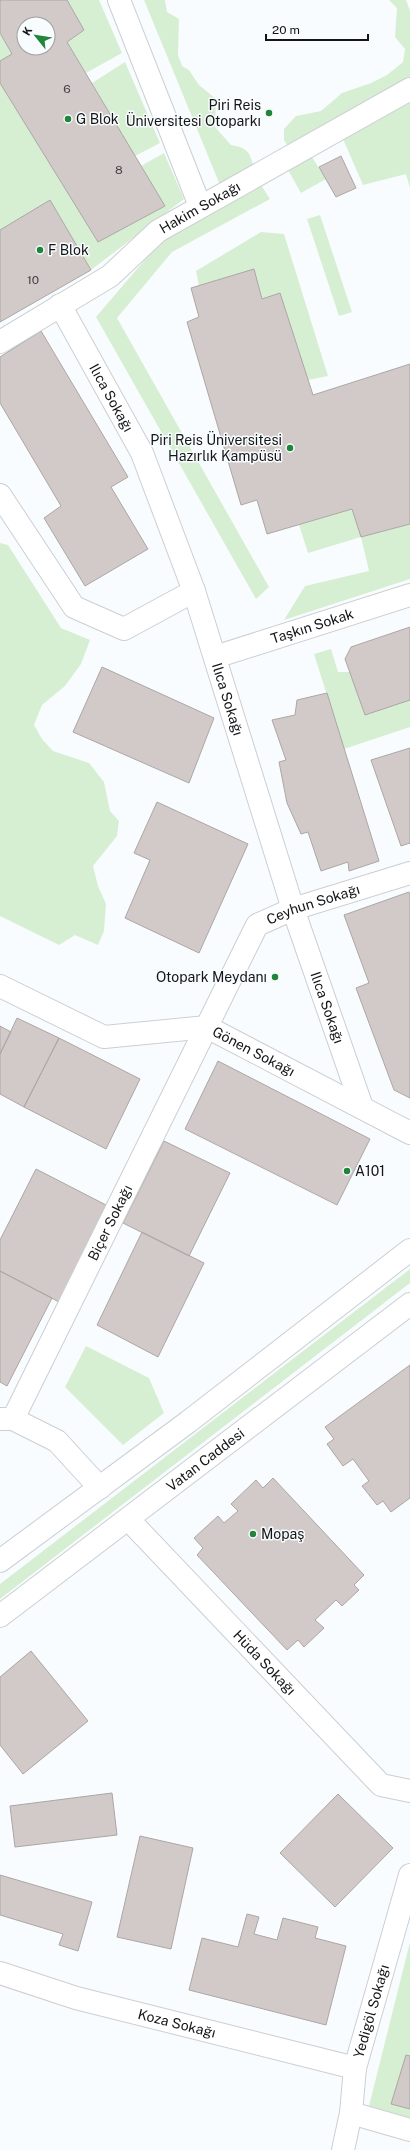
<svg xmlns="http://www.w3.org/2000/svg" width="410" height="2150" font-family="'Public Sans',sans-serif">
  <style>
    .green { fill: #d6efd2 }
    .building { fill: #d1cac9; stroke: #aca6a5; fill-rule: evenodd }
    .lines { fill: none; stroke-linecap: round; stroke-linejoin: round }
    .street-casing { stroke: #cbcfd3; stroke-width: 24 }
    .primary-casing { stroke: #cbcfd3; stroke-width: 24 }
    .street { stroke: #fff; stroke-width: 22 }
    .primary { stroke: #fff; stroke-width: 22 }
    .poi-dot { fill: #208439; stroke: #f9fcfe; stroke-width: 1.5 }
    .labels { text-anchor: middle; stroke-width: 3; stroke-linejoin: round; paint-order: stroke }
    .number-label { font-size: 12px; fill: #434244 }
    .poi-label { font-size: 14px; fill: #141517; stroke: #f9fcfe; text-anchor: start }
    .street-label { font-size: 14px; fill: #141517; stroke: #f9fcfe }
  </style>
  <rect width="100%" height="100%" fill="#f9fcfe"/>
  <path class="green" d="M67 0H99L122 53 86 73 67 42 84 30Z
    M144 0H165L167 12 179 19 178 55 182 66 189 70 199 85 216 99 215 127 231 145C248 148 250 152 254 168L220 185Z
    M389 0H406L410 11V77L289 148 284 140V129L296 116 321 111 342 93 371 83 387 75 403 62 405 49 395 37 397 8Z
    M0 34 12 54 0 61Z
    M125 62 160 143 135 156 92 83Z
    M0 83 98 242 165 206 141 166 164 153 184 199 91 270 50 200 0 230Z
    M410 101V188L406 174 363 185 343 139Z
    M312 157 326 179 301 193 288 170Z
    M261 185 270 199 172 252 117 318 269 587 256 599 96 317 160 242Z
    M320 215 352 312 339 316 307 219Z
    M261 232 284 234 328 376 308 380 280 293 262 299 254 270 199 286 196 271Z
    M352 509 362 537 410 524V579L284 620 305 586 369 571 361 537 308 553 299 525Z
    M0 543 8 545 61 628 90 640 81 664 65 686 42 705 34 725 42 739 53 751 89 763 104 782 110 811 119 821 117 836 93 866 98 886 106 904 104 931 98 945 75 935 59 945 0 916Z
    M331 649 338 672H350L410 700V727L344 749 314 654Z
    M410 1269V1283L0 1599V1584Z
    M86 1346 149 1378 164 1413 123 1445 65 1387Z
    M410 1942V2118L369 2106Z"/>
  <path class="building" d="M0 0H67L84 30 67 42 165 206 98 242 0 83V61L12 54 0 33ZM24 24H48V48H24Z
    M341 156 356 188 336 197 319 167Z
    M50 200 91 270 0 322V230Z
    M254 269 262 299 280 293 313 395 410 364V524L361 537 352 509 267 534 257 500 241 505 187 322 199 317 191 288Z
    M41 331 128 477 111 487 148 549 85 586 44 518 61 506 0 403V357Z
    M410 627V700L365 715 345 659 351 647Z
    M102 667 214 718 189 783 73 732Z
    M327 693 379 861 349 871 348 862 321 871 308 832 301 834 287 803 279 762 286 760 272 720 295 715 297 700Z
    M410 748V843L401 846 371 760Z
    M157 802 248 844 199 953 125 918 150 860 134 853Z
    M409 892 410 895V1098L394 1090 356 988 369 983 344 915Z
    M17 1018 59 1038 24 1107 0 1094V1054Z
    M0 1026 11 1032 0 1054Z
    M59 1038 140 1079 106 1149 24 1107Z
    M218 1061 370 1139 337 1205 185 1129Z
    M164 1141 230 1173 189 1256 123 1223Z
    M36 1169 106 1205 59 1302 0 1271V1240Z
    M142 1232 204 1263 158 1357 97 1325Z
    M0 1271 52 1298 7 1386 0 1382Z
    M410 1365V1498L391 1512 383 1501 377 1505 362 1486 369 1481 353 1459 343 1466 327 1444 334 1439 325 1427Z
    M273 1478 364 1575 354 1585 359 1590 342 1606 336 1600 315 1620 324 1628 304 1647 298 1640 287 1650 197 1555 203 1548 194 1538 218 1516 224 1523 238 1511 231 1504 256 1480 263 1488Z
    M31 1651 88 1721 23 1774 0 1745V1677Z
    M112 1793 117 1835 15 1847 10 1806Z
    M338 1794 393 1848 335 1907 280 1853Z
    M140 1836 193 1848 171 1949 117 1937Z
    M0 1875 92 1902 78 1951 59 1945 63 1934 0 1915Z
    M247 1914 259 1917 254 1934 277 1940 283 1918 318 1927 315 1938 346 1946 326 2025 189 1990 202 1938 238 1947Z
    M406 2055 410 2056V2109L391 2104Z"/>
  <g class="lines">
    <g class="street-casing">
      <g id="street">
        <path d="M119 0 200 206"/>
        <path id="s1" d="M60 305 142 453 194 591 293 909 362 1107"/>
        <path id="s2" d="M0 342 110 276 158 231 410 89"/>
        <path d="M0 495 74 607 124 629 194 591"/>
        <path id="s3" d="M215 657 410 595"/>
        <path id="s4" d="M0 986 104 1037 207 1027 410 1133"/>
        <path d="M0 1419H13L57 1441 100 1488"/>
        <path id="s5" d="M13 1419 257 925 293 909 410 873"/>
        <path id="s6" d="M128 1519 381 1785 410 1791"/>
        <path id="s7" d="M0 1973 76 1998 355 2068"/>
        <path d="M351 2113 410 2130"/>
        <path id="s8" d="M343 2150 351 2113 355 2068 410 1875"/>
      </g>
    </g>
    <g class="primary-casing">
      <g id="primary">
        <path d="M0 1561 188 1422 410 1250"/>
        <path id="s9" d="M0 1616 410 1304"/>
      </g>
    </g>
    <use href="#street" class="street"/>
    <use href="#primary" class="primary"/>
  </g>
  <g class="poi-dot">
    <circle cx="269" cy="113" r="4"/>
    <circle cx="68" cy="119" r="4"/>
    <circle cx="40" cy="250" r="4"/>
    <circle cx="290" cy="448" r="4"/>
    <circle cx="275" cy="977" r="4"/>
    <circle cx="347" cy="1171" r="4"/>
    <circle cx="253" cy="1534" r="4"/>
  </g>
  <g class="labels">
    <g class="number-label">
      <text x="67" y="93">6</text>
      <text x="119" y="174">8</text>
      <text x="33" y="284">10</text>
    </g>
    <g class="poi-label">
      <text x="261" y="110" text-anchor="end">Piri Reis<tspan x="261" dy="16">Üniversitesi Otoparkı</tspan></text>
      <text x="76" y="124">G Blok</text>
      <text x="48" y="255">F Blok</text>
      <text x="282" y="445" text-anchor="end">Piri Reis Üniversitesi<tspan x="282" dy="16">Hazırlık Kampüsü</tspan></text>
      <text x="267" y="982" text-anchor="end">Otopark Meydanı</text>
      <text x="355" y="1176">A101</text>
      <text x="261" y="1539">Mopaş</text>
    </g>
    <g class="street-label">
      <text dy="5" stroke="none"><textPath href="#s2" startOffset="242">Hakim Sokağı</textPath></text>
      <text dy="5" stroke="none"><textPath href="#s1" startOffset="106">Ilıca Sokağı</textPath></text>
      <text dy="5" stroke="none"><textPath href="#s3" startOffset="102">Taşkın Sokak</textPath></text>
      <text dy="5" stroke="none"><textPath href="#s1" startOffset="430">Ilıca Sokağı</textPath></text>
      <text dy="5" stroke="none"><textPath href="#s5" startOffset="611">Ceyhun Sokağı</textPath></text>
      <text dy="5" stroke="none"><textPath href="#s1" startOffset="754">Ilıca Sokağı</textPath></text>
      <text dy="5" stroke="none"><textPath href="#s4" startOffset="272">Gönen Sokağı</textPath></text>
      <text dy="5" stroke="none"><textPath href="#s5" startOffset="219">Biçer Sokağı</textPath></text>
      <text dy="5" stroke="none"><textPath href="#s9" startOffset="258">Vatan Caddesi</textPath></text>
      <text dy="5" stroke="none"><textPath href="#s6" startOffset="198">Hüda Sokağı</textPath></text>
      <text dy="5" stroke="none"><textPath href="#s8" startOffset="142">Yedigöl Sokağı</textPath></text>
      <text dy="5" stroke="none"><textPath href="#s7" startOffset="184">Koza Sokağı</textPath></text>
    </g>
  </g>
  <g transform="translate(36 36) rotate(300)"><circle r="19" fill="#f9fcfe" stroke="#9da0a2"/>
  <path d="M0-3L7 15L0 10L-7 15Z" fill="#208439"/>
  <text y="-6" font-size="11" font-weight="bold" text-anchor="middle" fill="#141517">K</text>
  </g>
  <path d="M266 34v6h102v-6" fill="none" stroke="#141517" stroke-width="2"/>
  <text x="272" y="34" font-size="12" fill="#141517" stroke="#f9fcfe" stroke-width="3" paint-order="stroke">20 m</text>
</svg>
